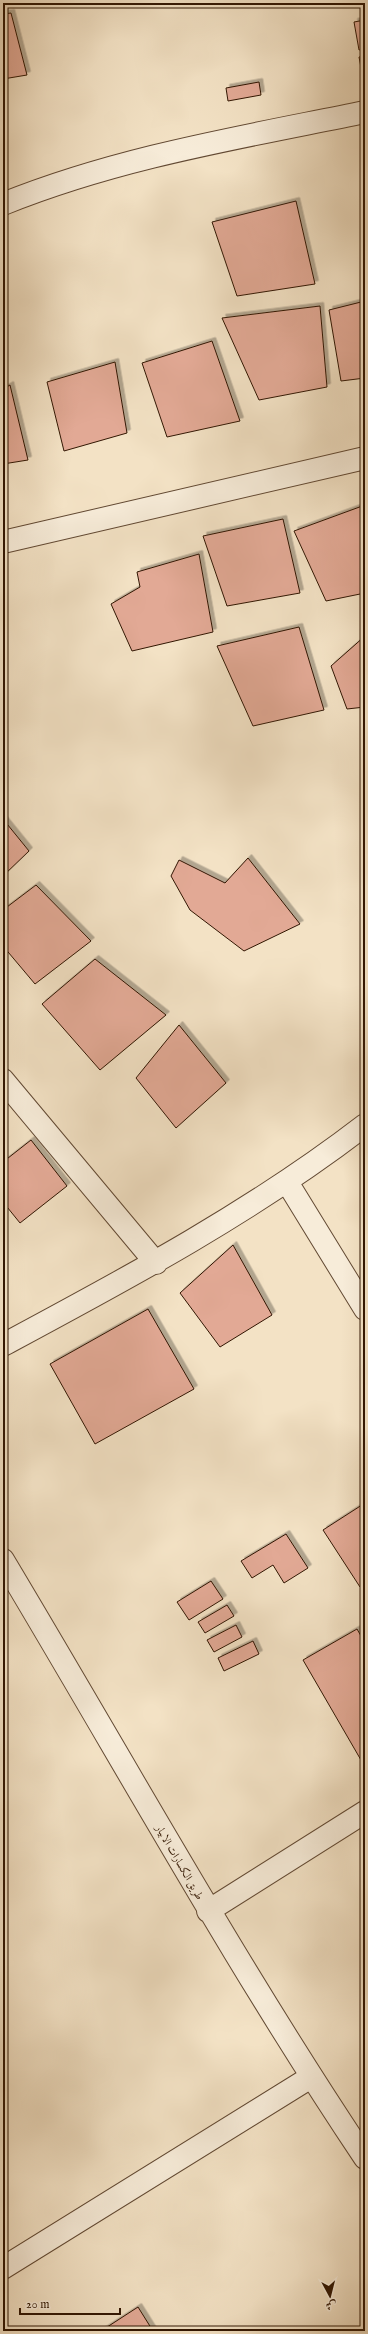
<svg xmlns="http://www.w3.org/2000/svg" width="368" height="2334" font-family="'IM FELL English',Amiri,serif">
  <style>
    .building { fill: #e2a995; stroke: #311602; filter: url(#shadow) }
    .lines { fill: none; stroke-linecap: round; stroke-linejoin: round }
    .minor-casing { stroke: #624933; stroke-width: 24 }
    .minor { stroke: #f7ecd9; stroke-width: 22 }
    .labels { text-anchor: middle; stroke-width: 3; stroke-linejoin: round; paint-order: stroke }
    .street-label { font-size: 11px; fill: #311602; stroke: #f7ecd9 }
  </style>
  <defs>
    <filter id="shadow"><feDropShadow dx="3.5" dy="-3.5" stdDeviation="0" flood-color="#0004"/></filter>
  </defs>
  <rect width="100%" height="100%" fill="#f3e2c5"/>
  <filter id="stains"><feTurbulence type="fractalNoise" baseFrequency=".005" numOctaves="4"/><feColorMatrix values="0 0 0 0 .2 0 0 0 0 .09 0 0 0 0 .02 0 0 0 .5 -.17"/></filter>
  <radialGradient id="worn" r=".72"><stop offset=".6" stop-color="#630" stop-opacity="0"/><stop offset="1" stop-color="#630" stop-opacity=".3"/></radialGradient>
  <path class="building" d="M11 13 27 75 3 79V14Z
    M365 20V49L359 50 354 22Z
    M365 56V89L359 57Z
    M259 82 261 95 228 101 226 88Z
    M296 201 315 284 237 296 212 222Z
    M365 301V378L341 381 329 310Z
    M320 306 327 387 259 400 222 318Z
    M212 341 240 421 167 437 142 363Z
    M115 362 127 433 64 451 47 382Z
    M10 385 28 460 3 464V389Z
    M365 505V593L326 601 294 531Z
    M283 519 300 593 227 606 203 536Z
    M199 554 213 632 132 651 111 604 140 587 137 572Z
    M299 627 324 710 253 726 217 646Z
    M365 636V707L347 709 331 666Z
    M3 819 29 851 3 876Z
    M248 858 300 924 244 951 190 910 171 876 179 860 225 883Z
    M36 885 91 941 35 984 3 946V910Z
    M95 959 166 1015 100 1070 42 1004Z
    M179 1025 226 1083 176 1128 136 1078Z
    M31 1140 67 1186 20 1223 3 1202V1162Z
    M233 1245 272 1315 220 1347 180 1293Z
    M148 1309 194 1389 95 1444 50 1364Z
    M365 1503V1584L360 1587 323 1530Z
    M286 1534 308 1568 284 1583 273 1565 252 1578 241 1561Z
    M211 1581 223 1599 189 1620 177 1602Z
    M227 1605 234 1616 205 1633 198 1622Z
    M236 1625 242 1637 214 1652 207 1640Z
    M357 1629 365 1643V1767L303 1660Z
    M253 1641 259 1654 224 1671 218 1658Z
    M138 2307 153 2331H101Z"/>
  <g class="lines">
    <g class="minor-casing">
      <path id="minor" d="M3 204C119 157 243 137 365 112
        M3 542 365 458
        M3 1080 156 1263
        M287 1182 365 1309
        M3 1345C128 1278 252 1212 365 1125
        M3 1560C123 1760 235 1964 365 2158
        M208 1911 365 1812
        M3 2268 311 2077"/>
    </g>
    <use href="#minor" class="minor"/>
  </g>
  <g class="labels">
    <g class="street-label">
      <text transform="translate(180 1862) rotate(60)" y="4">طريق الكسارات الابيار</text>
    </g>
  </g>
  <rect width="368" height="2334" fill="none" stroke="#f3e2c5" stroke-width="16"/>
  <rect x="4" y="4" width="360" height="2326" fill="none" stroke="#311602" stroke-width="2"/>
  <rect x="8" y="8" width="352" height="2318" fill="none" stroke="#311602"/>
  <g transform="translate(330 2296) rotate(173)" stroke="#f7ecd9" stroke-width="3" paint-order="stroke">
  <path d="M0-3L7 15L0 10L-7 15Z" fill="#311602"/>
  <text y="-6" font-size="11" font-weight="bold" text-anchor="middle" fill="#311602">ش</text>
  </g>
  <path d="M20 2308v6h100v-6" fill="none" stroke="#311602" stroke-width="2"/>
  <text x="26" y="2308" font-size="12" fill="#311602" stroke="#f7ecd9" stroke-width="3" paint-order="stroke">20 m</text>
  <rect width="100%" height="100%" filter="url(#stains)"/>
  <rect width="100%" height="100%" fill="url(#worn)"/>
</svg>
